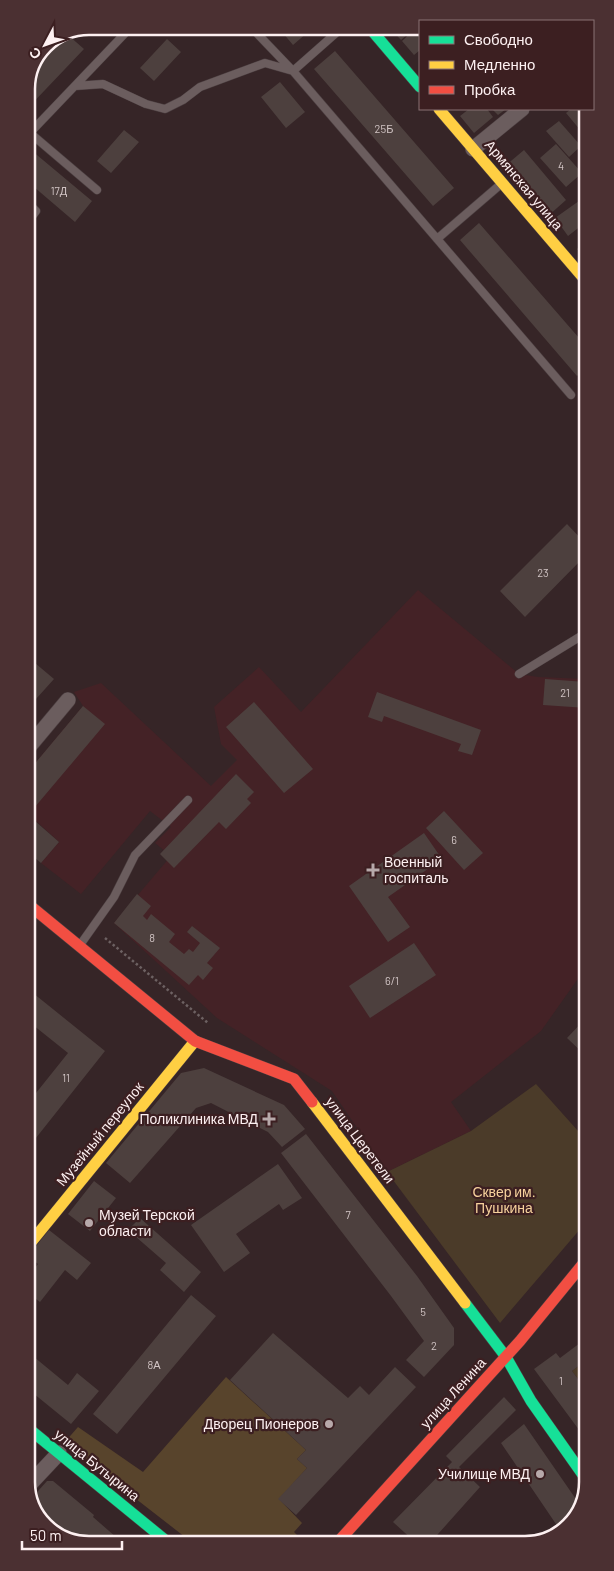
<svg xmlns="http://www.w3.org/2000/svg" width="614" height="1571" font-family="Barlow,sans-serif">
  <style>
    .built { fill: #442226 }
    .green { fill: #4b3b29 }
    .forest { fill: #58442c }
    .building { fill: #4d403e }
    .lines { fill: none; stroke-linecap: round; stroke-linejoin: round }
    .lane-casing { stroke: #4d4042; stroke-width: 9 }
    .street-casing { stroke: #4d4042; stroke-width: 16 }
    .fast-casing { stroke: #4d4042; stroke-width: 12 }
    .slow-casing { stroke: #4d4042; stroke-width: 12 }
    .jam-casing { stroke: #4d4042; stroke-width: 12 }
    .path { stroke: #6d6162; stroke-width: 2.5; stroke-dasharray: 2.5 2.5; stroke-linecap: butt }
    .lane { stroke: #6b5d5e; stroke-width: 8 }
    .street { stroke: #6b5d5e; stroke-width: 15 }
    .fast { stroke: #16e098; stroke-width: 11 }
    .slow { stroke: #ffcf43; stroke-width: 11 }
    .jam { stroke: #f24e42; stroke-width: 11 }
    .poi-dot { fill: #b7a9aa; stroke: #3c1f21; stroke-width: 2 }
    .labels { text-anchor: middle; stroke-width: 4.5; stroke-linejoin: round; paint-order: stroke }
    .number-label { font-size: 11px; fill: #d1c4c4 }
    .street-label { font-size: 14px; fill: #fdf0f1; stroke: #3c1f21 }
    .poi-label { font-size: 14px; fill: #fdf0f1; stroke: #3c1f21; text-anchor: end }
    .park-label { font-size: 14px; fill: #f7d29d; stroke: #3c1f21 }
    .rim { fill: none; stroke: #fdf0f1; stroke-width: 2.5 }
  </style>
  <rect width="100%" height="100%" fill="#362527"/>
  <path class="built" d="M418 590 519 674 538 677 586 679 587 966 541 1031 451 1102 471 1131 387 1172 332 1091 217 1018 114 923 171 856 155 843 171 827 150 811 81 894 41 863 59 842 27 813V773L83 706 74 692 101 683 211 786 237 760 221 744 214 707 259 667 301 712Z"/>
  <path class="green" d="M536 1084 587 1141V1221L500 1323 387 1172 471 1131Z
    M588 1359V1392L572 1371Z"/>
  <path class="forest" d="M226 1377 306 1450 297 1459 307 1468 279 1499 302 1523 294 1532 306 1544H194L64 1443 78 1427 143 1472Z"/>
  <path class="building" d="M277 26H315L293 45Z
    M388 26H417L401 40Z
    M418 26H420V50L414 55 402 41Z
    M68 35 84 49 26 110V86L35 67 62 37Z
    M167 39 181 52 154 81 140 68Z
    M335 51 454 188 433 206 314 69Z
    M280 82 305 112 286 128 261 97Z
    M469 109H487L493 117 474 133 460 116Z
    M492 109H506L498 115Z
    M571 109H580L586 115V137L566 113Z
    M559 121 581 146 569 157 546 131Z
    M124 130 139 142 111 173 97 161Z
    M556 144 582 173 566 187 540 158Z
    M31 150 92 201 75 222 27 181 26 156Z
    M524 150 566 200 548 216 505 166Z
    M586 196V222L568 236 555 218Z
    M479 223 586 346V368L577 376 460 240Z
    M586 229V260L577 249 585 242 579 234Z
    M567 524 586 544V555L525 617 500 591Z
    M35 663 54 679 27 709V672Z
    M545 679 586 682 587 708 543 705Z
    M377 692 481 730 472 755 458 751 461 744 384 716 382 722 368 717Z
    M254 702 313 769 284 793 226 727Z
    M83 706 105 724 29 814 27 812V773Z
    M236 774 254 792 247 799 251 803 226 829 219 822 174 868 160 854Z
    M444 811 483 853 464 870 426 828Z
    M27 814 59 842 41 863 28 852Z
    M424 833 442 859 388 897 410 927 388 942 349 886Z
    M137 894 151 906 143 916 147 920 151 914 175 934 169 942 184 954 189 949 193 952 200 943 187 932 192 926 220 948 207 963 213 968 203 980 198 975 189 985 114 923Z
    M414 943 436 975 370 1018 349 986Z
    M28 989 105 1051 28 1148V1103L68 1053 28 1021Z
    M587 1017V1057L567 1038Z
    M204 1068 284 1105 305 1129 282 1147 268 1132 211 1103 196 1108 130 1183 106 1163 181 1073Z
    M306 1134 417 1276 454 1328V1345L424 1377 406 1360 424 1341 391 1296 281 1153Z
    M278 1164 302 1198 283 1210 279 1204 236 1234 250 1253 224 1272 191 1225Z
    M94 1181 116 1198 90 1231 68 1214Z
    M140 1218 201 1272 184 1292 160 1270 166 1263 128 1230Z
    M49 1230 91 1263 77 1280 65 1270 40 1302 28 1293V1277L38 1264 28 1256Z
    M191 1295 216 1316 117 1434 93 1414Z
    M273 1333 348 1398 360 1386 369 1395 395 1367 416 1387 296 1515 278 1499 307 1468 297 1459 306 1450 230 1380Z
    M588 1337V1359L572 1371 588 1392V1442L534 1369 556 1353 560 1358Z
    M28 1352 68 1385 77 1373 99 1391 71 1424 28 1389Z
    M504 1397 516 1410 459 1467 480 1487 430 1543H416L393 1522 452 1462 446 1456Z
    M524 1424 580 1505 575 1520 560 1530 501 1443Z
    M47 1481H53L94 1515 93 1517 124 1544 85 1545 71 1539 37 1511 30 1500Z"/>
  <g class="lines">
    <g class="lane-casing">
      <path id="lane" d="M250 26 293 71 344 26
        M75 86 103 84 146 104 165 109 183 100 200 87 265 63 293 71 571 395
        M30 133 97 190
        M26 137 132 26
        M27 202 36 211 27 223
        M437 239 501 184
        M519 674 586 633
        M80 945 114 897 135 855 188 800"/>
    </g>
    <g class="street-casing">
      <path id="street" d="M473 149 522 109
        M27 749 68 700
        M28 1486 59 1453"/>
    </g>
    <g class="fast-casing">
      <path id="fast" d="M368 26 420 87
        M465 1303 506 1357 531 1401 588 1482
        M28 1428 170 1544"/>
    </g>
    <g class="slow-casing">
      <path id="slow" d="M439 109 586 281
        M312 1102 465 1303
        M28 1246 195 1041"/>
    </g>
    <g class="jam-casing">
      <path id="jam" d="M28 904 195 1041 294 1079 312 1102
        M337 1543 520 1341 587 1259"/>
    </g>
    <path class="path" d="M105 938 208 1023"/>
    <use href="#lane" class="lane"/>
    <use href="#street" class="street"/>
    <use href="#fast" class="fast"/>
    <use href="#slow" class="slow"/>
    <use href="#jam" class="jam"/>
  </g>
  <g class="poi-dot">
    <path d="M370.5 862.5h5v5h5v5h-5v5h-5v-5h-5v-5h5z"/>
    <path d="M266.5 1111.5h5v5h5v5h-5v5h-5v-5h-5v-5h5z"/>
    <circle cx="89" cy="1223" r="5"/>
    <circle cx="329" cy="1424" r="5"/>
    <circle cx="540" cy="1474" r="5"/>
  </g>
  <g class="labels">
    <g class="number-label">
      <text x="384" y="133">25Б</text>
      <text x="561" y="170">4</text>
      <text x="59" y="195">17Д</text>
      <text x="543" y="577">23</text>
      <text x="565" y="697">21</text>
      <text x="454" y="844">6</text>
      <text x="152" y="942">8</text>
      <text x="392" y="985">6/1</text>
      <text x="66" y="1082">11</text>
      <text x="348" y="1219">7</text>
      <text x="423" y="1316">5</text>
      <text x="434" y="1350">2</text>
      <text x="154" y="1369">8А</text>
      <text x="561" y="1385">1</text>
    </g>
    <g class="street-label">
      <text transform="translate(524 185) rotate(50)" y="5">Армянская улица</text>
      <text transform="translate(100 1134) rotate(-51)" y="5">Музейный переулок</text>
      <text transform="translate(360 1140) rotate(53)" y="5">улица Церетели</text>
      <text transform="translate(453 1393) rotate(-48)" y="5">улица Ленина</text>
      <text transform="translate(97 1465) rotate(39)" y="5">улица Бутырина</text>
    </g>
    <g class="poi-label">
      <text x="384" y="867" text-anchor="start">Военный<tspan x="384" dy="16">госпиталь</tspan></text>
      <text x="258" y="1124">Поликлиника МВД</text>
      <text x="99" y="1220" text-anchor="start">Музей Терской<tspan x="99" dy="16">области</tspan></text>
      <text x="319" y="1429">Дворец Пионеров</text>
      <text x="530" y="1479">Училище МВД</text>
    </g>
    <g class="park-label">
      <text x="504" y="1197">Сквер им.<tspan x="504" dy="16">Пушкина</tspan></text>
    </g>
  </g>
  <path d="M0 0H614V1571H0ZM89 35H525A54 54 0 0 1 579 89V1482A54 54 0 0 1 525 1536H89A54 54 0 0 1 35 1482V89A54 54 0 0 1 89 35Z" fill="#4b3032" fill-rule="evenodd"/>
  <path class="rim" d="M89 35H525A54 54 0 0 1 579 89V1482A54 54 0 0 1 525 1536H89A54 54 0 0 1 35 1482V89A54 54 0 0 1 89 35Z"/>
  <rect x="419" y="20" width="175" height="90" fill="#3c1f21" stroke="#897374"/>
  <rect x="429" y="36" width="25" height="8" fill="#16e098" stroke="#897374"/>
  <text x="464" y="45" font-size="15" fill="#fdf0f1">Свободно</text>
  <rect x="429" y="61" width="25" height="8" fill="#ffcf43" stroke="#897374"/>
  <text x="464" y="70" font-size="15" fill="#fdf0f1">Медленно</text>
  <rect x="429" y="86" width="25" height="8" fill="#f24e42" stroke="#897374"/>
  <text x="464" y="95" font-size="15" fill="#fdf0f1">Пробка</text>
  <g transform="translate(45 45) rotate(229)" stroke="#3c1f21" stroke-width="4" paint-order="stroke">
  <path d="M0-4L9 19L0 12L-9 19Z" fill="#fdf0f1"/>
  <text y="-8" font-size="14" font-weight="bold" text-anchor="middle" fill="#fdf0f1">С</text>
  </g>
  <path d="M22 1541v8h100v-8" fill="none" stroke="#fdf0f1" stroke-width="2.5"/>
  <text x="30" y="1541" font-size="15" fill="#fdf0f1" stroke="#3c1f21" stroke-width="4" paint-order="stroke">50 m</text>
</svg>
